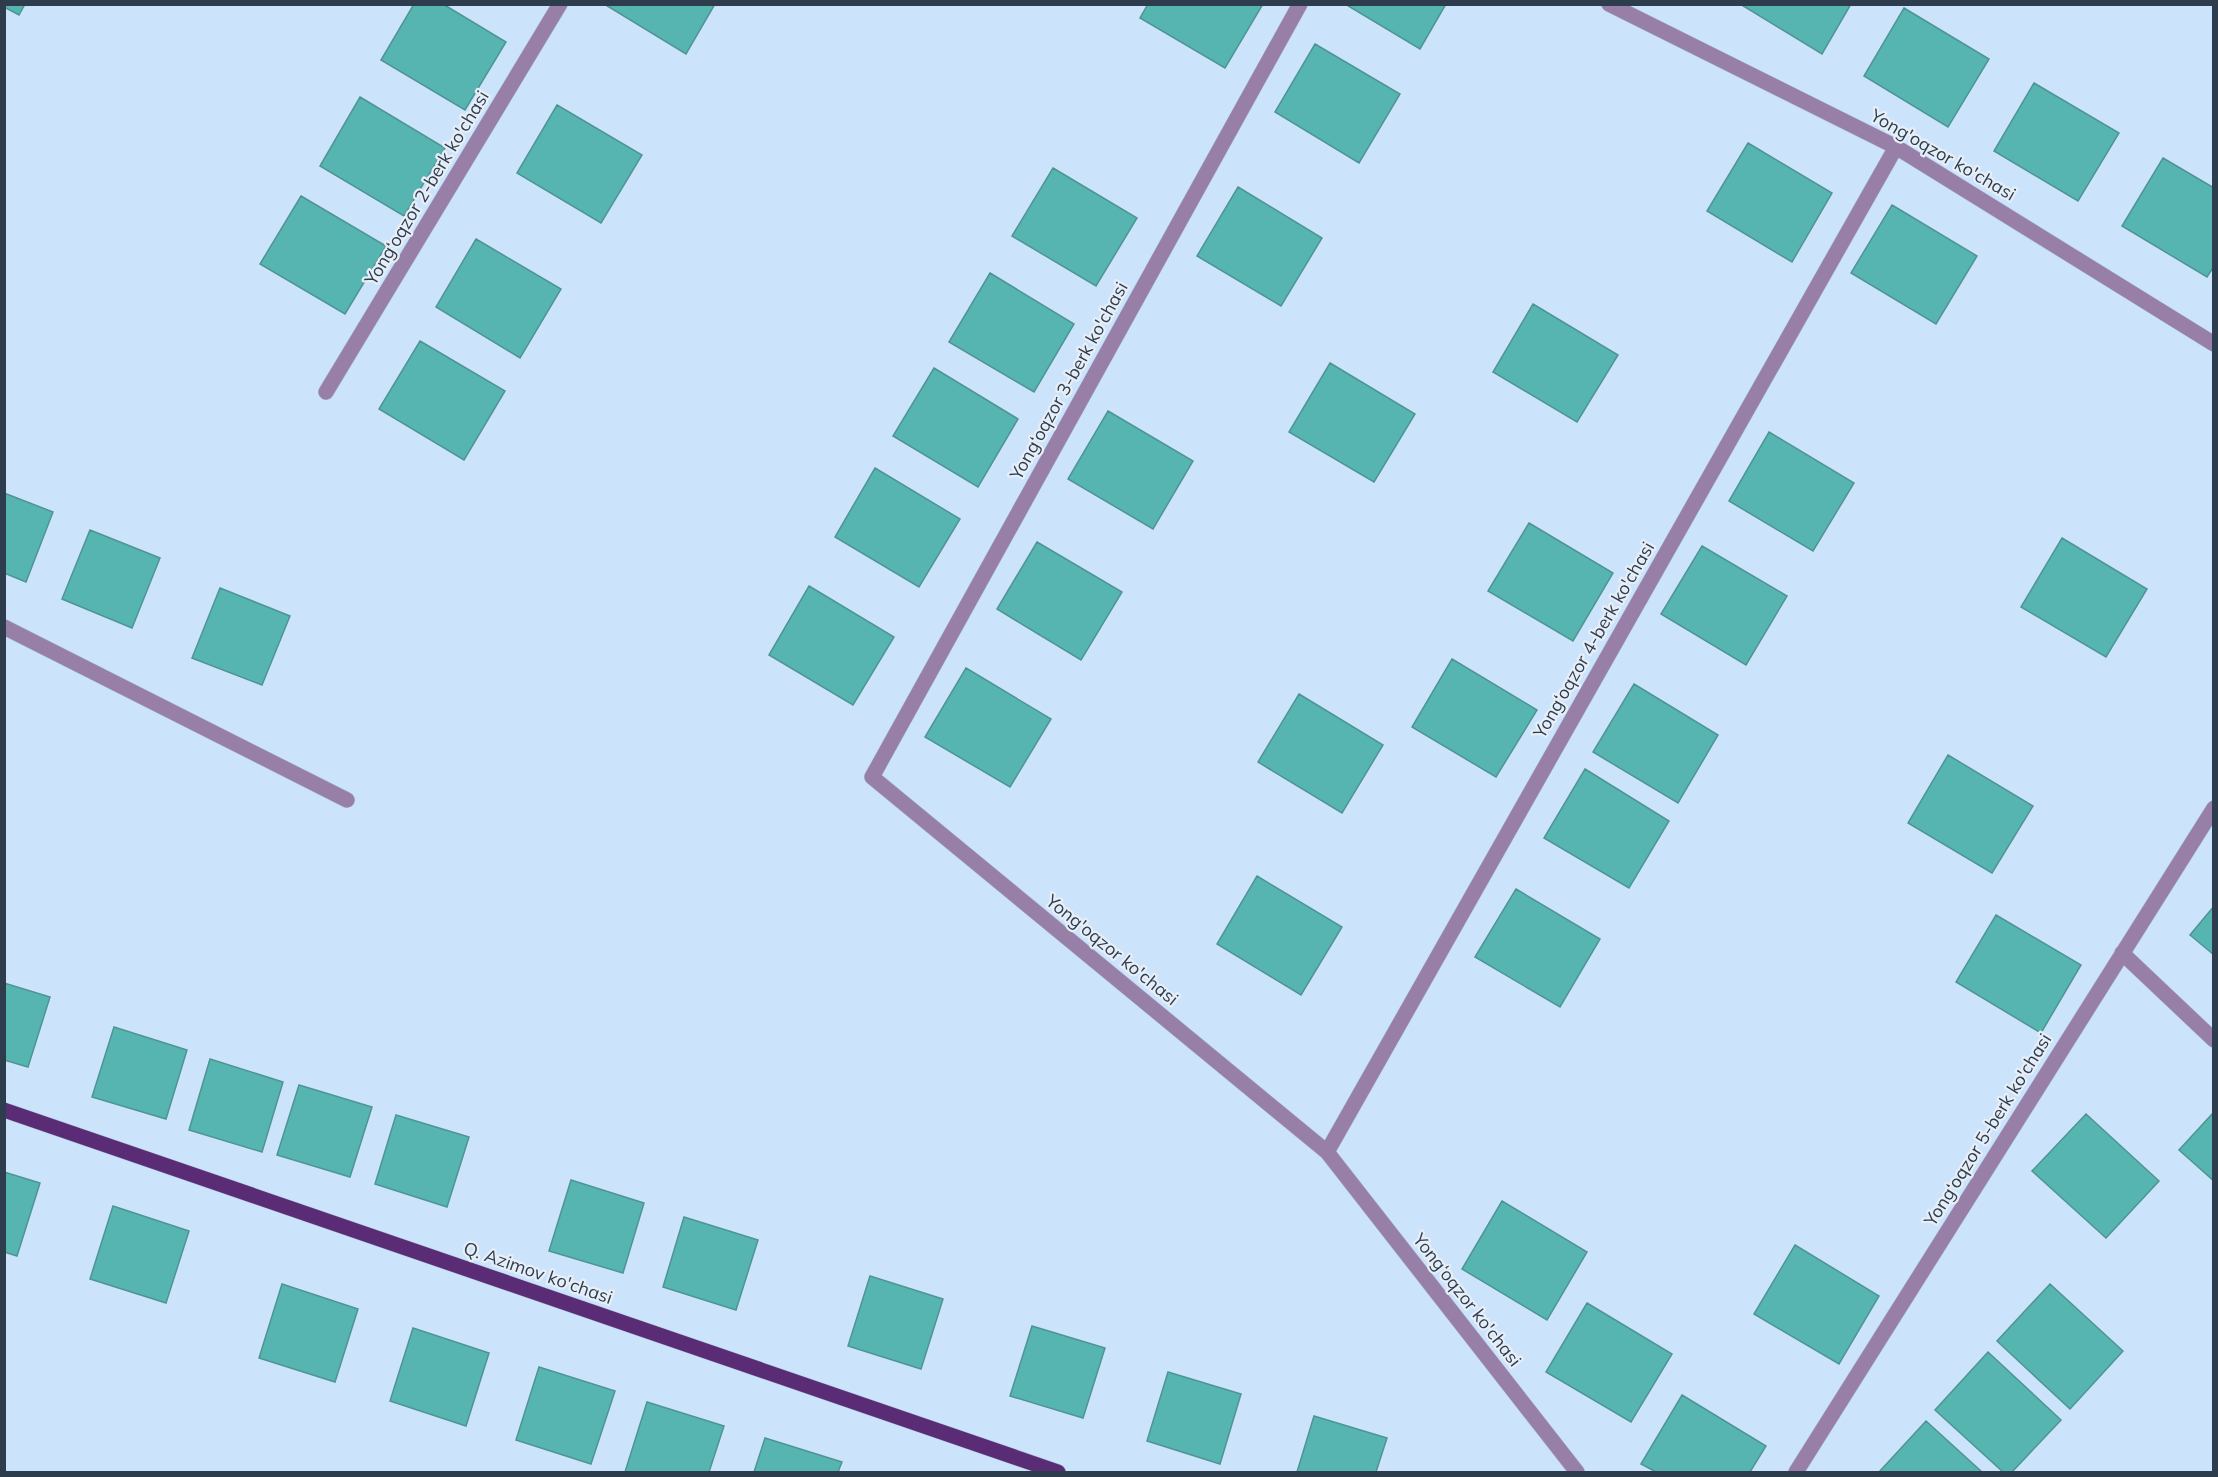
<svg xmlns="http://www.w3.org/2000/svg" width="2218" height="1477" font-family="Mulish,sans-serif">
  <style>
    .building { fill: #57b5b1; stroke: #4e9591; stroke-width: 1.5 }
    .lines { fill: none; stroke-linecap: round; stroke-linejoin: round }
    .minor-casing { stroke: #a9bed6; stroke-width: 16 }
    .major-casing { stroke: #a9bed6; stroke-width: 16 }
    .minor { stroke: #987fa8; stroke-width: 15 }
    .major { stroke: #5b2c76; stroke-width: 15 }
    .labels { text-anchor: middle; stroke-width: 4.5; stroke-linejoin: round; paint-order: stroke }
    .street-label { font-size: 18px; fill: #2d3d4d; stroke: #e7eef7 }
  </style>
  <rect width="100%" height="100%" fill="#cce3fc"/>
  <path class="building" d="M4 4H25L19 15 4 7Z
    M414 4H443L506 42 465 110 381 60Z
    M604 4H715L686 54Z
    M1148 4H1263L1225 68 1140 18Z
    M1345 4H1446L1420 49Z
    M1740 4H1851L1822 54Z
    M1904 8 1989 59 1948 127 1864 76Z
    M1315 44 1400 94 1359 163 1275 112Z
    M2034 83 2119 133 2078 201 1994 151Z
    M360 97 445 148 404 216 320 166Z
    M557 105 642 155 601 223 517 173Z
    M1748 143 1832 193 1792 262 1707 211Z
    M2163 158 2214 188V266L2207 277 2122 226Z
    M1053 168 1137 218 1096 286 1012 236Z
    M1238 187 1322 238 1281 306 1197 256Z
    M301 196 386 246 345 314 260 264Z
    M1892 205 1977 256 1936 324 1851 273Z
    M476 239 561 289 520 358 436 307Z
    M990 273 1074 324 1034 392 949 342Z
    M1533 304 1618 355 1577 422 1493 372Z
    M420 341 505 391 464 460 379 409Z
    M1330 363 1415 414 1374 482 1289 432Z
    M934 368 1018 419 978 487 893 436Z
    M1108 411 1193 461 1153 529 1068 479Z
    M1769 432 1854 483 1813 551 1729 501Z
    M875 468 960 519 919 587 835 537Z
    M4 493 53 512 26 582 4 573Z
    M1529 523 1613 573 1573 641 1488 591Z
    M90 530 160 558 132 628 62 599Z
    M2062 538 2147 589 2106 657 2021 607Z
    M1037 542 1122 592 1081 660 997 609Z
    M1702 546 1787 596 1746 665 1661 614Z
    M809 586 894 637 853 705 769 655Z
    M220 588 290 616 262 685 192 658Z
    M1452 659 1537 710 1496 777 1412 727Z
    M966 668 1051 719 1010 787 925 737Z
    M1634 684 1718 735 1678 803 1593 752Z
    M1299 694 1383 745 1342 813 1258 762Z
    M1948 755 2033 806 1992 873 1908 823Z
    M1585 769 1669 821 1629 888 1544 838Z
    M1257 876 1342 927 1301 995 1217 944Z
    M1516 889 1600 939 1560 1007 1475 957Z
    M2214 906V955L2190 935Z
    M1996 915 2081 965 2041 1033 1956 982Z
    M4 983 50 997 28 1067 4 1060Z
    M114 1027 187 1050 166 1119 92 1097Z
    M210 1059 283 1082 262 1152 189 1130Z
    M299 1085 372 1107 350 1177 277 1155Z
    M2214 1112V1181L2179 1150Z
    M2086 1114 2159 1181 2106 1238 2032 1171Z
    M396 1115 469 1137 447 1207 375 1184Z
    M4 1172 40 1183 17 1256 4 1252Z
    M571 1180 644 1203 623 1273 549 1251Z
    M1502 1201 1587 1252 1547 1320 1462 1269Z
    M113 1206 189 1231 166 1303 90 1279Z
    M684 1217 758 1240 736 1310 663 1287Z
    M1795 1245 1879 1296 1839 1364 1754 1314Z
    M870 1276 943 1299 921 1369 848 1346Z
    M282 1284 358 1309 335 1382 259 1358Z
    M2050 1284 2123 1351 2070 1409 1997 1341Z
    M1587 1303 1672 1354 1631 1422 1546 1372Z
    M1032 1326 1105 1348 1083 1418 1010 1396Z
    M413 1328 489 1353 466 1426 390 1401Z
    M1988 1352 2061 1420 2012 1472H2003L1935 1410Z
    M539 1367 615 1391 591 1464 516 1440Z
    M1168 1372 1241 1394 1220 1464 1147 1441Z
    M1682 1395 1766 1446 1750 1472H1656L1641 1464Z
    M647 1402 724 1426 709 1472H625Z
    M1314 1416 1387 1438 1376 1472H1297Z
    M1926 1421 1982 1472H1879Z
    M765 1438 842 1462 838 1472H754Z"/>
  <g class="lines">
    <g class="minor-casing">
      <path id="minor" d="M1300 4 872 777 1327 1152 1577 1472
        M1609 4 1896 147 2214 344
        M326 392 560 4
        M4 627 347 800
        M2122 953 2214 1040
        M1327 1152 1896 147
        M1796 1472 2214 808"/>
    </g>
    <g class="major-casing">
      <path id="major" d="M4 1110 1058 1472"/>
    </g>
    <use href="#minor" class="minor"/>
    <use href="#major" class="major"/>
  </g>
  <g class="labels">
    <g class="street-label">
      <text transform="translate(1943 155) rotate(30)" y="6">Yong'oqzor ko'chasi</text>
      <text transform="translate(427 188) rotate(-59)" y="6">Yong‘oqzor 2-berk ko'chasi</text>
      <text transform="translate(1069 381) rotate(-61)" y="6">Yong‘oqzor 3-berk ko'chasi</text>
      <text transform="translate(1594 640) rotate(-60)" y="6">Yong‘oqzor 4-berk ko'chasi</text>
      <text transform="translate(1112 950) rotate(39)" y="6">Yong'oqzor ko'chasi</text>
      <text transform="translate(1988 1130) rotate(-58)" y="6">Yong‘oqzor 5-berk ko'chasi</text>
      <text transform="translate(538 1273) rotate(19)" y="6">Q. Azimov ko'chasi</text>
      <text transform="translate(1467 1300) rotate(52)" y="6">Yong‘oqzor ko'chasi</text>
    </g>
  </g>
  <rect width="2218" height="1477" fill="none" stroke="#2d3d4d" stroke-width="12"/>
</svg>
